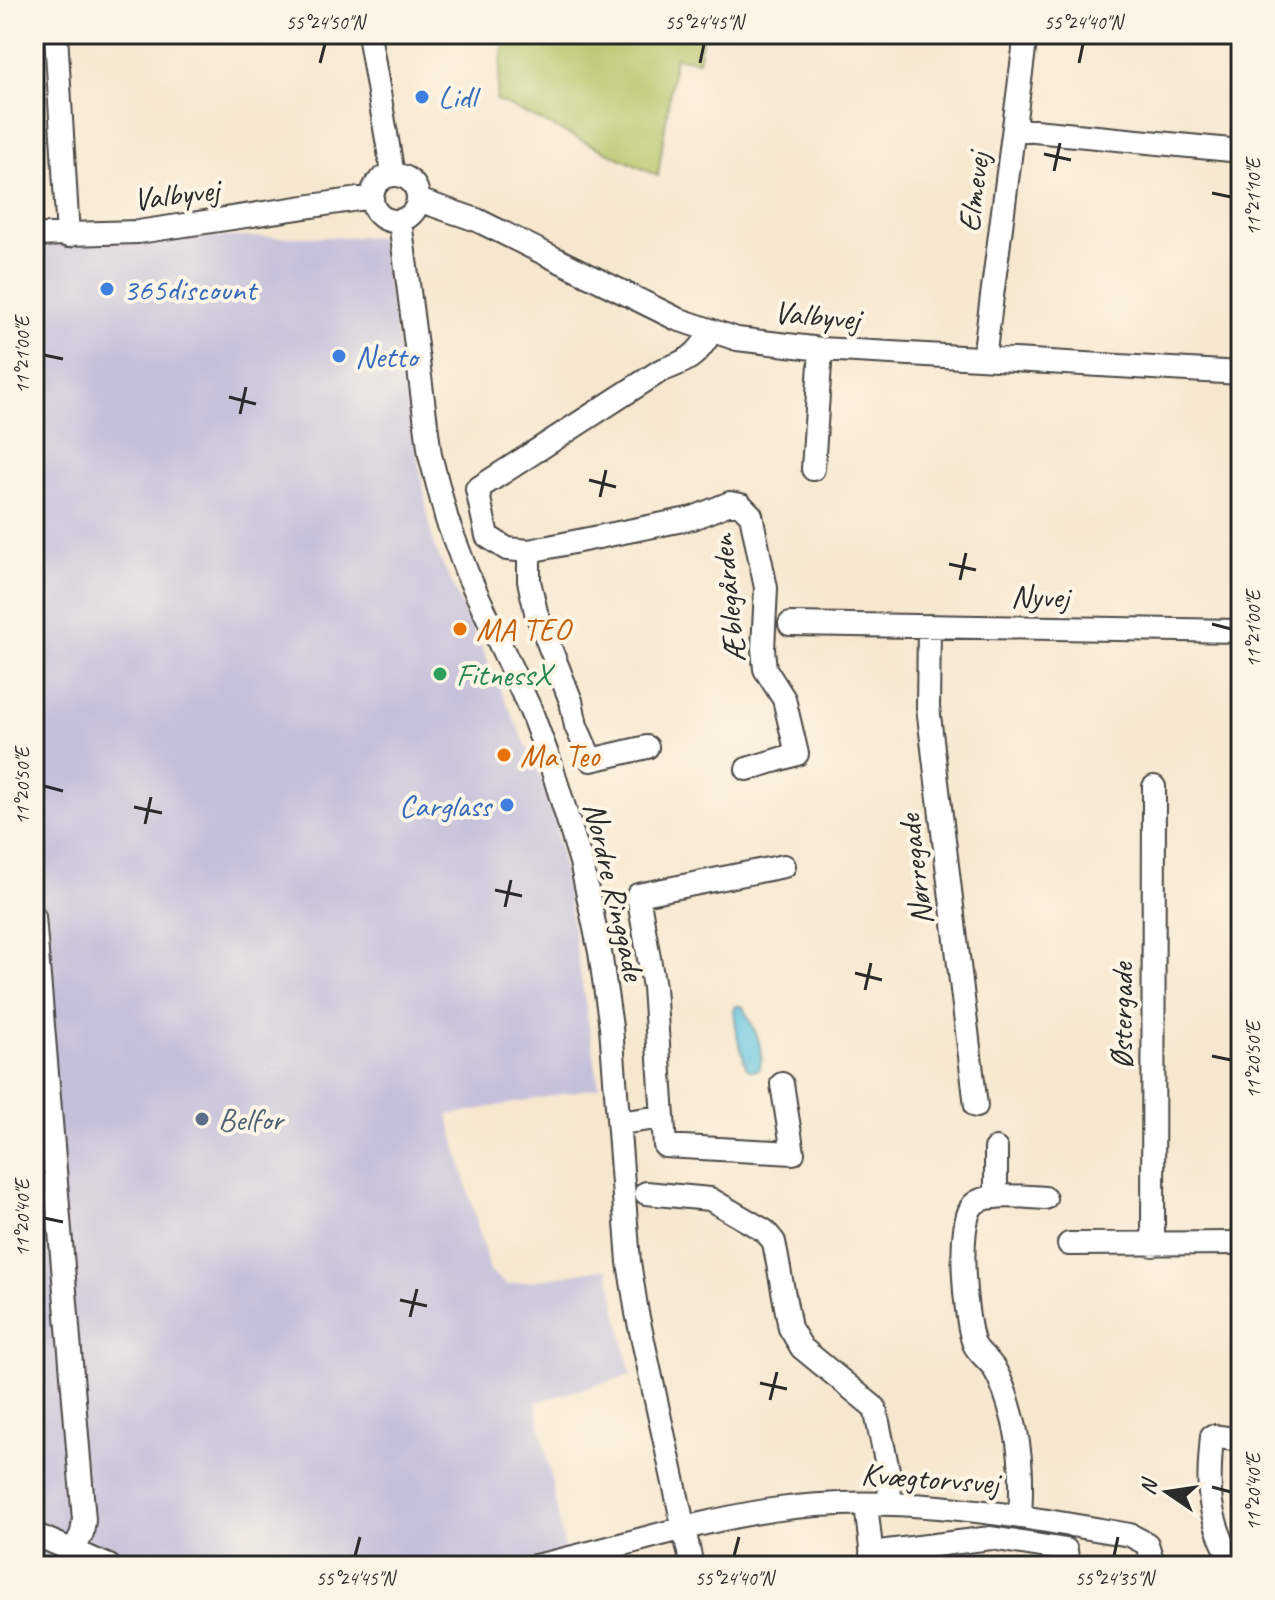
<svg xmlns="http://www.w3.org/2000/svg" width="1275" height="1600" font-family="Caveat,sans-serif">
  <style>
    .industrial { fill: #c5c0da }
    .green { fill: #b5c366; stroke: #707748; stroke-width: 2 }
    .water { fill: #63c4e1; stroke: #477886; stroke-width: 2 }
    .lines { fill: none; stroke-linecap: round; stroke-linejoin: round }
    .minor-casing { stroke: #4a4744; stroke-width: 26 }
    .minor { stroke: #fff; stroke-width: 22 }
    .ticks { fill: none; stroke: #2b2b2b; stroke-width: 3 }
    .shop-dot { fill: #3f7fe0; stroke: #fcf5e5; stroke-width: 3 }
    .food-dot { fill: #e8710a; stroke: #fcf5e5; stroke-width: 3 }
    .leisure-dot { fill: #2e9e5b; stroke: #fcf5e5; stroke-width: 3 }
    .service-dot { fill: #5c6f8a; stroke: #fcf5e5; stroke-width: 3 }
    .labels { text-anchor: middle; stroke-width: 8; stroke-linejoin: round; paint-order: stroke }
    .shop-label { font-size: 32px; fill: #366cbe; stroke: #fcf5e5; text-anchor: start }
    .street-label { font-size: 32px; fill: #2b2b2b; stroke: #fcf5e5 }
    .food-label { font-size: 32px; fill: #c56008; stroke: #fcf5e5; text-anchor: start }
    .leisure-label { font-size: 32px; fill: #27864d; stroke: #fcf5e5; text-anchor: start }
    .service-label { font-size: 32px; fill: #4e5e75; stroke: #fcf5e5; text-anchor: start }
    .neatline { fill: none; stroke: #2b2b2b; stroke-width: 3 }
    .ticks-label { font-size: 20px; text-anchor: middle; fill: #2b2b2b }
  </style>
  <rect width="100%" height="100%" fill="#fcf5e5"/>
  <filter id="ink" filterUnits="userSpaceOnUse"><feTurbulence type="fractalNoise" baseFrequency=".0125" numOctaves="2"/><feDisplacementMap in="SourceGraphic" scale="16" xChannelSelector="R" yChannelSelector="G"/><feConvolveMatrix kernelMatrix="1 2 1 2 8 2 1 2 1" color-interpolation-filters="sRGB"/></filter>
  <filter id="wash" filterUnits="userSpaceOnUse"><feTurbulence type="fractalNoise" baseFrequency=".006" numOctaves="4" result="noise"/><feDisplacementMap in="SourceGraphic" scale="32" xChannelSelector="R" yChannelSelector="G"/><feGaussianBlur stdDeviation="1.8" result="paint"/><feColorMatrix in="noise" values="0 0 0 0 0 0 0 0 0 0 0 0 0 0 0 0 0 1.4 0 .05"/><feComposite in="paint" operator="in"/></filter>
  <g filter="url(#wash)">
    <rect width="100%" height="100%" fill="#f7e7cf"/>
    <path class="industrial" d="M34 237H379L433 543 552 801 599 1087 448 1115 490 1272 507 1285 608 1268 631 1375 536 1402 568 1566H34Z"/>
    <path class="green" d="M505 34H703L698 61 675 57 658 176 496 100Z"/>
    <path class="water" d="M736 1006H742C751 1023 769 1052 758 1070H749L746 1066 737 1035 734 1009Z"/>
  </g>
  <g filter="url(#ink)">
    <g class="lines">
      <g class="minor-casing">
        <path id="minor" d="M56 34 68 236
          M369 34 393 175
          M1014 129 1241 151
          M372 198a23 23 0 1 1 46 0a23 23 0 1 1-46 0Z
          M418 200 477 220 677 319 737 339 821 349 1241 373
          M400 221 430 455 447 520 467 573 531 711 551 765 581 862 600 952 611 1027 629 1262 637 1313 692 1566
          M34 235 138 232 372 197
          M711 332C696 358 687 361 660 371L477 489 487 536 507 549 529 551 693 518 730 503 741 505 751 515 766 588 763 649 765 669 784 699 797 754 747 769
          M984 358 1026 34
          M813 469 821 349
          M529 551V581L536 612 571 701 576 726 591 760 647 747
          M790 624 1241 631
          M929 626 928 707 976 1106
          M34 917 84 1520 82 1533 74 1550
          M782 1084 793 1153 665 1146 654 987 638 895 784 866
          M619 1123 663 1117
          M996 1149V1197
          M646 1193 710 1199 765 1231 774 1242 790 1328 802 1348 875 1408 889 1475 890 1504
          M1069 1244 1241 1243
          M1153 1245 1154 787
          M866 1504 873 1566
          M1020 1517C1022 1483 1022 1453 1013 1419 1009 1403 1002 1382 994 1368 988 1359 978 1353 974 1344 965 1320 956 1225 973 1205 985 1192 1028 1197 1045 1198
          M34 1534 109 1566
          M871 1553 991 1538 1066 1550 1068 1566
          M535 1566C614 1549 692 1522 772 1510 893 1492 1011 1515 1130 1535L1147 1544 1154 1566
          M1234 1566C1207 1515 1207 1492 1212 1436L1241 1440"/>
      </g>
      <use href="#minor" class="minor"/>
    </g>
  </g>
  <path class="ticks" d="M320 63 325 44M700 63 704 44M1079 63 1083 44M1044 154 1071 160M1054 171 1060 143M1212 193 1231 197M44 355 63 359M229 397 256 404M240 414 246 387M589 480 616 487M600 497 606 470M949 564 976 570M960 580 966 553M1212 624 1231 629M44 786 63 791M134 807 162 813M145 824 151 797M495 890 522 896M505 907 511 880M855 973 882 980M865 990 871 963M1212 1056 1231 1060M44 1218 63 1222M400 1300 427 1306M410 1317 417 1289M760 1383 787 1389M770 1400 777 1372M1212 1487 1231 1492M355 1556 360 1537M734 1556 739 1537M1114 1556 1118 1537"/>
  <g class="shop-dot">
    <circle cx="422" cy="97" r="8"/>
    <circle cx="107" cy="289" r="8"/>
    <circle cx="339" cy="356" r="8"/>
    <circle cx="507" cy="805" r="8"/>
  </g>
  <g class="food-dot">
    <circle cx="460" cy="629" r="8"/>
    <circle cx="504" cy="755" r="8"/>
  </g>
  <circle class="leisure-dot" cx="440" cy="674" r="8"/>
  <circle class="service-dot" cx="202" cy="1119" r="8"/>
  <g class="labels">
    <g class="shop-label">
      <text x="438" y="108">Lidl</text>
      <text x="123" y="300">365discount</text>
      <text x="355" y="367">Netto</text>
      <text x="491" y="816" text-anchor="end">Carglass</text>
    </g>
    <g class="street-label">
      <text transform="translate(973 192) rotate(-83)" y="11">Elmevej</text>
      <text transform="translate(176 194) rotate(-7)" y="11">Valbyvej</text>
      <text transform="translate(817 315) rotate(5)" y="11">Valbyvej</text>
      <text transform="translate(1040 596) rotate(1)" y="11">Nyvej</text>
      <text transform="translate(728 599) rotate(-96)" y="11">Æblegården</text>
      <text transform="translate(915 870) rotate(-97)" y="11">Nørregade</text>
      <text transform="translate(615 891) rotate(77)" y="11">Nordre Ringgade</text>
      <text transform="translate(1121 1016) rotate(-90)" y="11">Østergade</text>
      <text transform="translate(930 1478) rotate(4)" y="11">Kvægtorvsvej</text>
    </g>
    <g class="food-label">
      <text x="476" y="640">MA TEO</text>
      <text x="520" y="766">Ma Teo</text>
    </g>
    <g class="leisure-label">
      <text x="456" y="685">FitnessX</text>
    </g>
    <g class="service-label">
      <text x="218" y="1130">Belfor</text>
    </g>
  </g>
  <rect width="1275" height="1600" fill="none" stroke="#fcf5e5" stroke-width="88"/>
  <g transform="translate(1167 1492) rotate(283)" stroke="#fcf5e5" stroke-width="6" paint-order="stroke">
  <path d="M0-6L14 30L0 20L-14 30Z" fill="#2b2b2b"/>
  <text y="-12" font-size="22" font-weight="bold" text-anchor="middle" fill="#2b2b2b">N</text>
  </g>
  <rect x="44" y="44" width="1187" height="1512" class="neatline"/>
  <g class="ticks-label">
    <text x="325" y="29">55°24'50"N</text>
    <text x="704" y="29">55°24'45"N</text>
    <text x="1083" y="29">55°24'40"N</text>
    <text transform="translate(1253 197) rotate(-90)" y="7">11°21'10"E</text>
    <text transform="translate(22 355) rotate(-90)" y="7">11°21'00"E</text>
    <text transform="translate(1253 629) rotate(-90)" y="7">11°21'00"E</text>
    <text transform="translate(22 786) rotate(-90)" y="7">11°20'50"E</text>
    <text transform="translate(1253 1060) rotate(-90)" y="7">11°20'50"E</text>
    <text transform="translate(22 1218) rotate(-90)" y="7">11°20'40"E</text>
    <text transform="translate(1253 1492) rotate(-90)" y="7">11°20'40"E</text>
    <text x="355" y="1585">55°24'45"N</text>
    <text x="734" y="1585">55°24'40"N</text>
    <text x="1114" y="1585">55°24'35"N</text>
  </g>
</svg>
